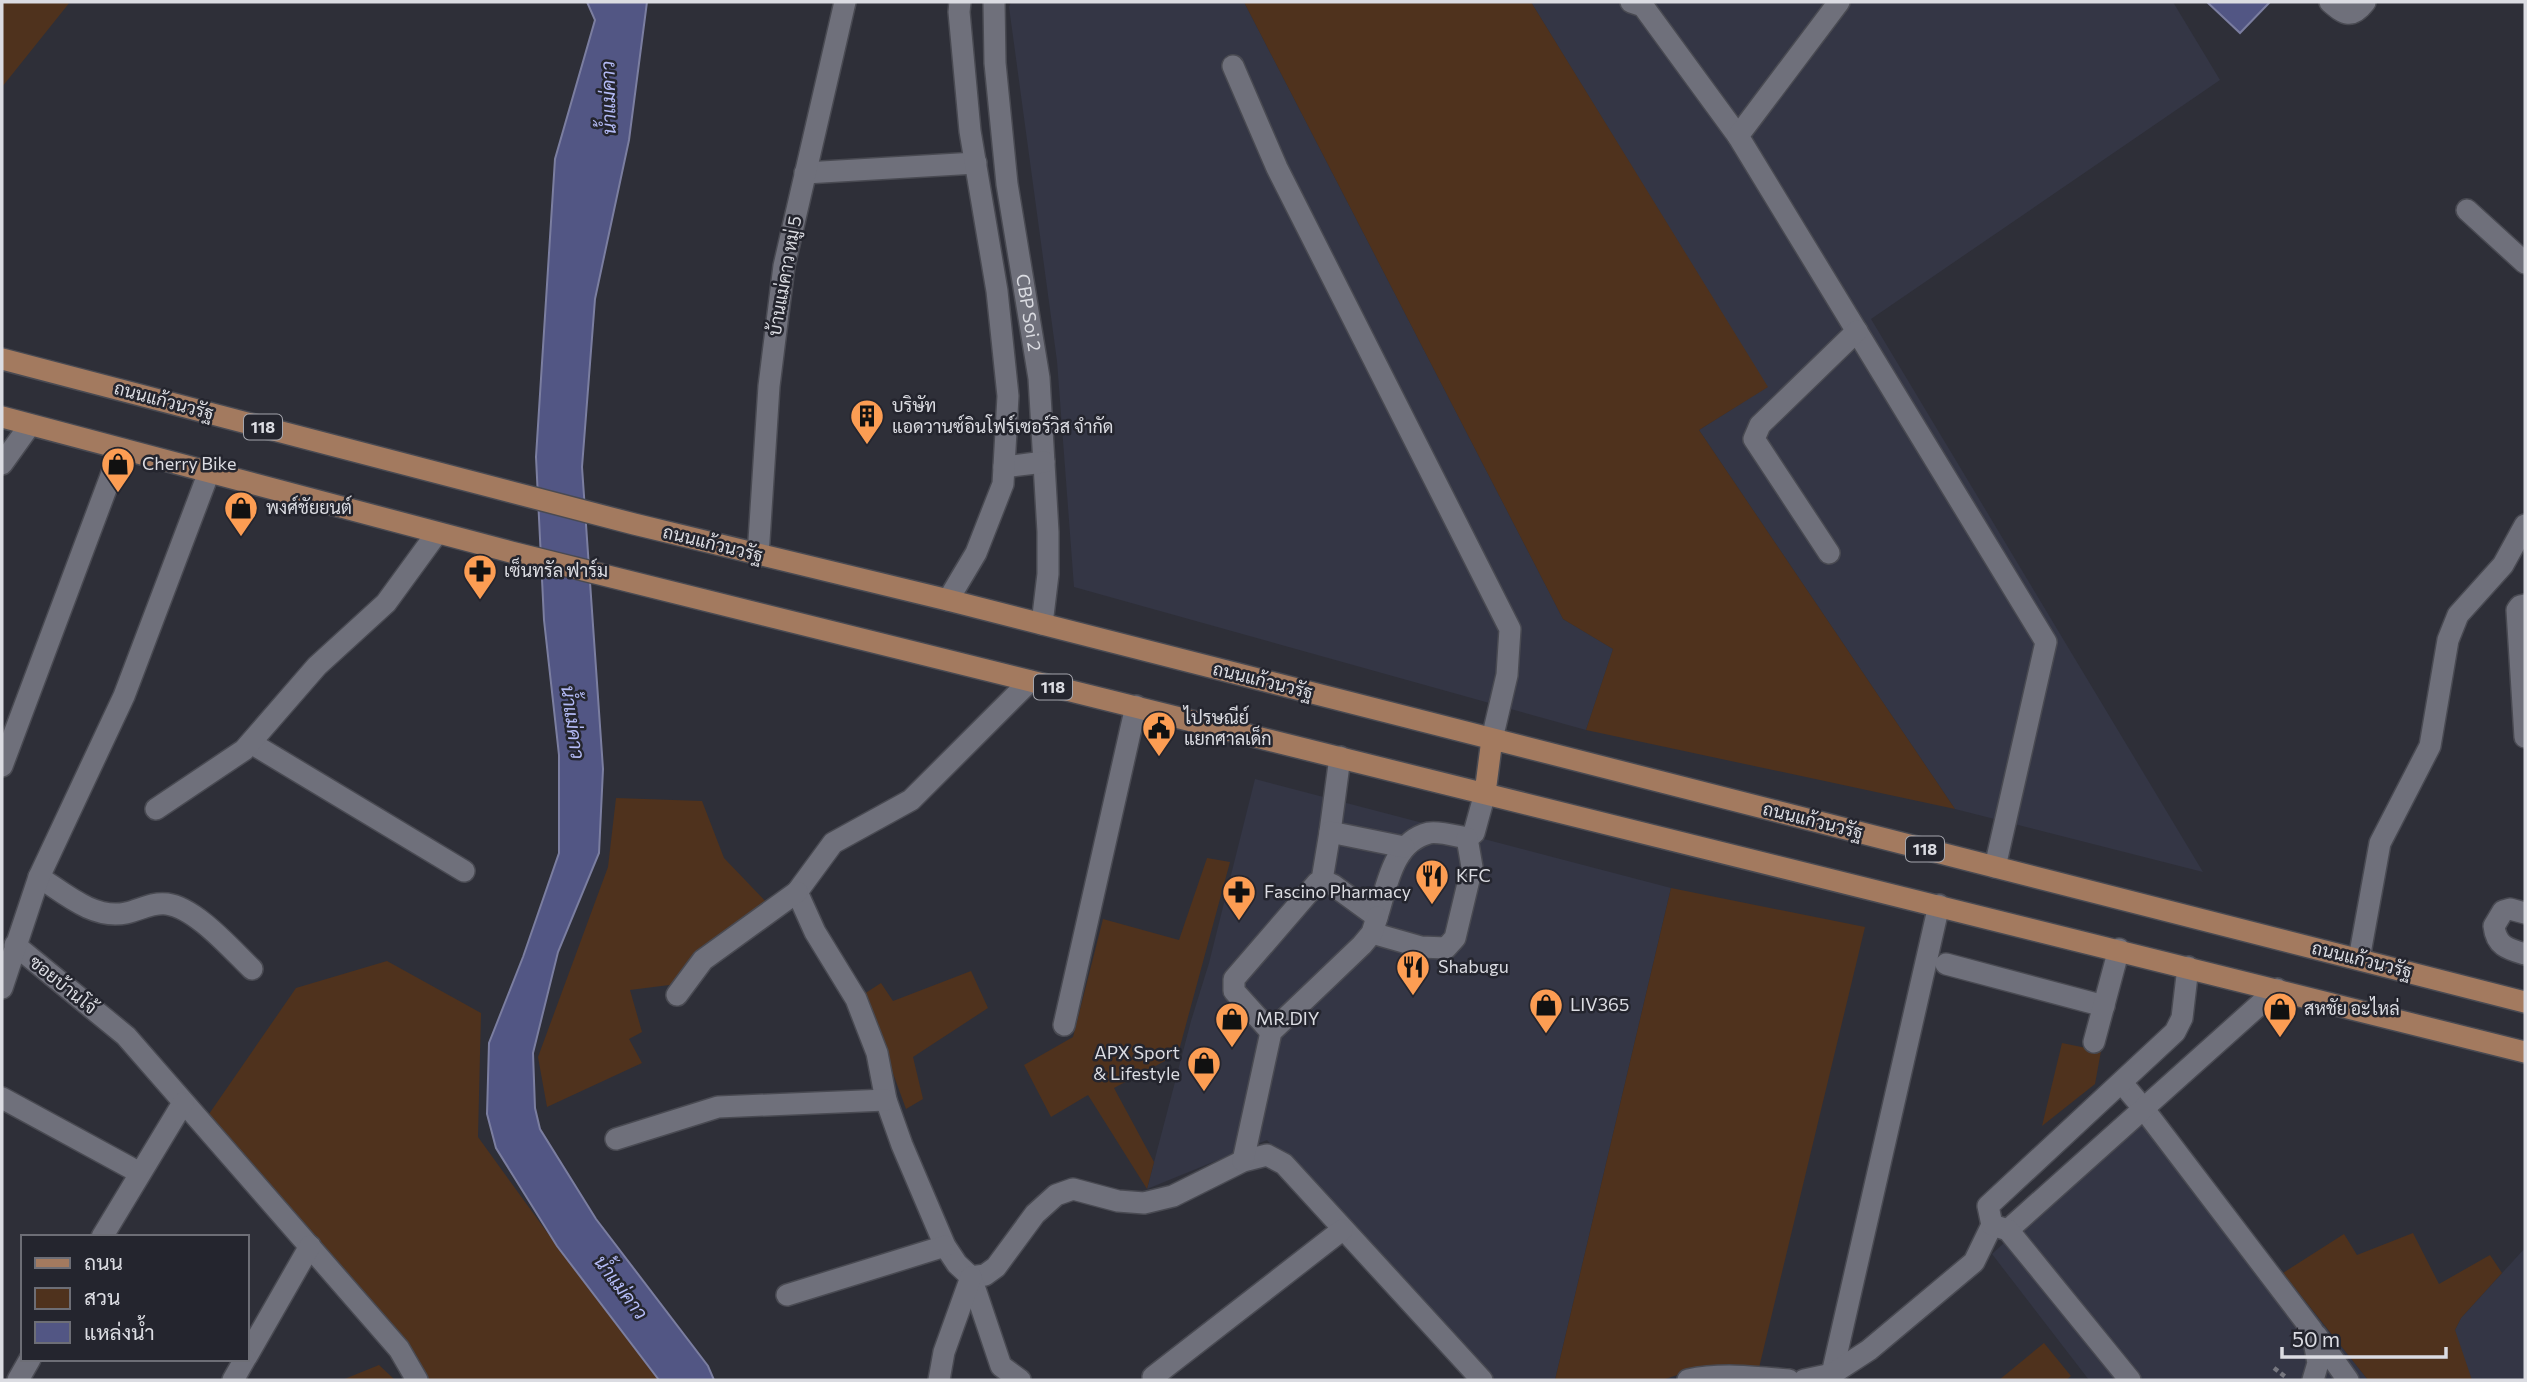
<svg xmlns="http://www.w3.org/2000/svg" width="2527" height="1382" font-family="Commissioner,Sarabun,sans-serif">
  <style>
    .built { fill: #343645 }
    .green { fill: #4f321d }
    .water { fill: #525684; stroke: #7b7ea0; stroke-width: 2 }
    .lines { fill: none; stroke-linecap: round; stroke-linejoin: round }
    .minor-casing { stroke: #494a52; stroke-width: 24 }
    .major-casing { stroke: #494a52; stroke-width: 24 }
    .path { stroke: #76777f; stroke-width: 4.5; stroke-dasharray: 5 3.5; stroke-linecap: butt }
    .minor { stroke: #6f707b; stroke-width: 21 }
    .major { stroke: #a37a5f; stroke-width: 21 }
    .labels { text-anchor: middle; stroke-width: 5; stroke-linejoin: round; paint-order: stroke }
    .shield { fill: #24252e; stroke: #a4a5ac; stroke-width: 2 }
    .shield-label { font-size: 16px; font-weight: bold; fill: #dbdce2 }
    .street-label { font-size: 18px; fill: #dbdce2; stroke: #24252e }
    .poi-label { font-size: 18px; fill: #dbdce2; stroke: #24252e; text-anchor: start }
    .water-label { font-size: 19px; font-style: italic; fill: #b4bbf6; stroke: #24252e }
  </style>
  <rect width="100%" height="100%" fill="#2e2f38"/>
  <path class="built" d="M1011 2H1244L1563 619 1613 649 1586 730 1074 587 1057 361 1009 7Z
    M1531 2H2173L2220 80 1871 319 2203 872 1955 809 1699 430 1767 387Z
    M1255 779 1671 888 1555 1380H1490L1267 1140 1147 1189 1191 1021 1209 963Z
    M2151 1108 2368 1380H2089L1992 1254Z
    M2525 1248V1380H2460L2455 1330 2461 1318Z"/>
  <path class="green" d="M2 2H70L2 87Z
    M1244 2H1531L1768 387 1699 430 1955 809 1586 730 1613 649 1563 619Z
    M616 798 702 801 724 858 767 903 677 984 630 990 642 1032 629 1039 642 1063 547 1107 538 1057 608 867Z
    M1207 858 1230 862 1178 1054 1114 1088 1154 1162 1147 1189 1088 1095 1051 1117 1024 1065 1073 1037 1103 919 1179 940Z
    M1671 888 1865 927 1758 1372 1699 1368 1662 1380H1555Z
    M387 961 481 1013 478 1137 557 1246 659 1380H428L409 1349 209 1114 296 988Z
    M971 971 988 1008 913 1057 923 1099 906 1109 864 994 881 983 893 1001Z
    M2062 1043 2101 1051 2095 1084 2042 1126Z
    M2413 1233 2439 1284 2490 1255 2502 1273 2461 1318 2455 1330 2472 1380H2368L2283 1273 2344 1234 2357 1255Z
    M2044 1343 2071 1376 2066 1380H1999Z
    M379 1365 395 1380H342Z"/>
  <path class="water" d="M587 2H647L629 140 595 299 582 467 603 769 599 853 558 952 533 1053 535 1108 540 1129 596 1219 708 1366 714 1380H659L557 1246 496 1148 487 1114 489 1043 523 957 559 853V755L544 620 536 457 555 159 595 20Z
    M2207 2H2270L2240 33Z"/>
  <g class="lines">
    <g class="minor-casing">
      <g id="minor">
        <path id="s1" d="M994 2 995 63 1007 184 1039 378 1048 532V574L1042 624"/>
        <path d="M1631 2 1643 6 1738 136"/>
        <path d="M1839 2 1738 136 2046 642 1995 867"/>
        <path d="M2330 2C2345 15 2352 19 2365 2"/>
        <path d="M1233 66 1277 168 1510 629 1507 675 1492 739"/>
        <path d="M805 173 976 163"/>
        <path d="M2467 210 2525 263"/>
        <path d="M2 464 30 425"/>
        <path d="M1004 467 1044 462"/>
        <path d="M1829 553 1754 439 1760 425 1857 331"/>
        <path d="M758 556 769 386 784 266 845 2"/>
        <path d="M948 600 976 553 1003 484 1008 396 997 291 970 131 959 12 960 2"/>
        <path d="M2525 605 2520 606 2517 610 2525 737"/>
        <path d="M1030 681 911 800 833 843 797 892 815 932 856 999 877 1053 886 1100 902 1145 945 1246 957 1264 971 1277 985 1275 996 1267 1035 1214 1056 1195 1073 1189 1118 1201 1144 1203 1173 1196 1243 1161 1267 1155 1284 1164 1482 1380"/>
        <path d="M251 743 464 871"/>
        <path d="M2 766 121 449"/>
        <path d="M156 809 244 750 317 666 386 603 437 533"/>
        <path d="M1330 832 1340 757"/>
        <path d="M39 877C64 893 94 920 126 913 140 910 152 902 167 904 196 908 231 949 252 969"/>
        <path d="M1322 880 1333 885 1377 917C1387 887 1392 842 1429 833 1439 831 1456 836 1467 838L1474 833 1485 793"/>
        <path d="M2525 913 2510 909 2503 911 2494 926C2496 946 2508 949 2525 954"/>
        <path d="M1372 933 1421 947 1446 948 1455 938 1472 867 1467 838"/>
        <path d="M15 945 126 1036 399 1349 417 1380"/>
        <path d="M2359 959 2380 843 2430 746 2448 640 2458 615 2503 565 2525 525"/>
        <path d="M1946 964 2104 1006"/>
        <path d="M2 988 39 877 124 696 209 472"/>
        <path d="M677 995 703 960 797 892"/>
        <path d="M1064 1025 1136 706"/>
        <path d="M1271 1032 1234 991V979L1317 883 1322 880 1330 832 1404 847"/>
        <path d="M2094 1042 2119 949"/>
        <path d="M2122 1083 2143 1108 2312 1330 2318 1363 2313 1380"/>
        <path d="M2 1098 140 1173"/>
        <path d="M616 1139 718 1107 886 1100"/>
        <path d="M1243 1161 1271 1032 1362 945 1372 933 1377 917"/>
        <path d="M2008 1230 2277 989"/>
        <path d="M102 1237 183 1103"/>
        <path d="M971 1277 1001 1366 1020 1380"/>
        <path d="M787 1295 945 1246"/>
        <path d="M2316 1335 2348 1380"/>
        <path d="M247 1356 310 1246"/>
        <path d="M1832 1374 1939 905"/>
        <path d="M1153 1377 1342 1230"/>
        <path d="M18 1380 30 1359"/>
        <path d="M233 1380 245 1359"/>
        <path d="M939 1380 944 1352 971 1277"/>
        <path d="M1688 1380C1721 1373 1756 1377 1789 1380"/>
        <path d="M1804 1380 1832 1374 1869 1350 1974 1262 1992 1225"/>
        <path d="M2130 1380 2008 1230 1992 1225 1988 1206 2175 1032 2182 1018 2188 967"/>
      </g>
    </g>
    <g class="major-casing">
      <path id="major" d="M2 359 634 524 948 600 2525 1002
        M2 417 511 552 2525 1052
        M1485 793 1492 739"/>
    </g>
    <path class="path" d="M2274 1368 2287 1378"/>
    <use href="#minor" class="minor"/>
    <use href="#major" class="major"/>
  </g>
  <defs>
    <g id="building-pin" transform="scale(1.75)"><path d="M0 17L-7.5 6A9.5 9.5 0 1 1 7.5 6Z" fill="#fc9d53" stroke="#24252e"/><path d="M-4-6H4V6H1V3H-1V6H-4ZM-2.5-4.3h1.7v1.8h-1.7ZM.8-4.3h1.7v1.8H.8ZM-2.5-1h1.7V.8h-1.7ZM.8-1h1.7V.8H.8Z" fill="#111"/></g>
    <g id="shop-pin" transform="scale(1.75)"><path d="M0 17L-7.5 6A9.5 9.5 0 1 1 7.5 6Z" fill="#fc9d53" stroke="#24252e"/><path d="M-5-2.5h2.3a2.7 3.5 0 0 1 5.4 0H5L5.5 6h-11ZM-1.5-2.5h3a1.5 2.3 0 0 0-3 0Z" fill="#111"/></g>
    <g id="pharmacy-pin" transform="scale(1.75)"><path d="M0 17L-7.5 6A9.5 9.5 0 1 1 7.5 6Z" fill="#fc9d53" stroke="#24252e"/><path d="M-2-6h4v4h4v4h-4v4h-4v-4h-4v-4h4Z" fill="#111"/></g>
    <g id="civic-pin" transform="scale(1.75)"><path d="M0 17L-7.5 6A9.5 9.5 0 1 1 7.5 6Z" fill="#fc9d53" stroke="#24252e"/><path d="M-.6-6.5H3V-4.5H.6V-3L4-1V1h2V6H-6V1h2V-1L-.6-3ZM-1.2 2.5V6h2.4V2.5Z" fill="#111"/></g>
    <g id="restaurant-pin" transform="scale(1.75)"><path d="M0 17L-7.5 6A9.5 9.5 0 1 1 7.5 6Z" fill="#fc9d53" stroke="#24252e"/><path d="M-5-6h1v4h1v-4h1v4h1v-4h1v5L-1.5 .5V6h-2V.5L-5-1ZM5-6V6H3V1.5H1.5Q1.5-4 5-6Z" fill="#111"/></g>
  </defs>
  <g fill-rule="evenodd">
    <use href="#building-pin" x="867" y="416"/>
    <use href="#shop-pin" x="118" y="464"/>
    <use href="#shop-pin" x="241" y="508"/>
    <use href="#pharmacy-pin" x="480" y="571"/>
    <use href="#civic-pin" x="1159" y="728"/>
    <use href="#restaurant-pin" x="1432" y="876"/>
    <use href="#pharmacy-pin" x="1239" y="892"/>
    <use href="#restaurant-pin" x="1413" y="967"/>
    <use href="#shop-pin" x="1546" y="1005"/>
    <use href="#shop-pin" x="2280" y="1009"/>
    <use href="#shop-pin" x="1232" y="1019"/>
    <use href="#shop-pin" x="1204" y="1063"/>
  </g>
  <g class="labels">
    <g class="shield">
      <rect x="244" y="414.5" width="38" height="25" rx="5"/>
      <rect x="1034" y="674.5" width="38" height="25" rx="5"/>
      <rect x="1906" y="836.5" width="38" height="25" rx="5"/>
    </g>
    <g class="shield-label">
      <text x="263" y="433">118</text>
      <text x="1053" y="693">118</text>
      <text x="1925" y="855">118</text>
    </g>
    <g class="street-label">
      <text transform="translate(785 276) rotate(-80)" y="6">บ้านแม่คาว หมู่ 5</text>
      <text dy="6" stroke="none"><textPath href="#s1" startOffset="313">CBP Soi 2</textPath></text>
      <text transform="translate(164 401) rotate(15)" y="6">ถนนแก้วนวรัฐ</text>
      <text transform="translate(713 544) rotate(14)" y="6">ถนนแก้วนวรัฐ</text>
      <text transform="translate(1263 681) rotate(14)" y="6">ถนนแก้วนวรัฐ</text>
      <text transform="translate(1813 821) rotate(14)" y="6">ถนนแก้วนวรัฐ</text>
      <text transform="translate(2362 960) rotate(14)" y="6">ถนนแก้วนวรัฐ</text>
      <text transform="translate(63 985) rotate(39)" y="6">ซอยบ้านโจ้</text>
    </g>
    <g class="poi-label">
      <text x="892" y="412">บริษัท<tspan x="892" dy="21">แอดวานซ์อินโฟร์เซอร์วิส จำกัด</tspan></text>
      <text x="142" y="470">Cherry Bike</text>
      <text x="266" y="514">พงศ์ชัยยนต์</text>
      <text x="504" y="577">เซ็นทรัล ฟาร์ม</text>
      <text x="1184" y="724">ไปรษณีย์<tspan x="1184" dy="21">แยกศาลเด็ก</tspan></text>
      <text x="1456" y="882">KFC</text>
      <text x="1264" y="898">Fascino Pharmacy</text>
      <text x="1438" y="973">Shabugu</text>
      <text x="1570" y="1011">LIV365</text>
      <text x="2304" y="1015">สหชัย อะไหล่</text>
      <text x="1256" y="1025">MR.DIY</text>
      <text x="1180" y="1059" text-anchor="end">APX Sport<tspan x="1180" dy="21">&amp; Lifestyle</tspan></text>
    </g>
    <g class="water-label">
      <text transform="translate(608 98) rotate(-91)" y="7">น้ำแม่คาว</text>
      <text transform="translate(573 722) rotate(82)" y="7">น้ำแม่คาว</text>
      <text transform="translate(621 1287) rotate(53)" y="7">น้ำแม่คาว</text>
    </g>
  </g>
  <rect width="2527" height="1382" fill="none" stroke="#dbdce2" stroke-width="7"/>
  <rect x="21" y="1235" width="228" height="126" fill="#24252e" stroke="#6d6e76" stroke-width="2"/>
  <rect x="35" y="1258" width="35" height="10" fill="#a37a5f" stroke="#6d6e76" stroke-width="2"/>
  <text x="84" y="1270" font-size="21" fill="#dbdce2">ถนน</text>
  <rect x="35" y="1288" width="35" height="21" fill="#4f321d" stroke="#6d6e76" stroke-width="2"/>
  <text x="84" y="1305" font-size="21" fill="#dbdce2">สวน</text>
  <rect x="35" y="1322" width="35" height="21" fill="#525684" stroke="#6d6e76" stroke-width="2"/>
  <text x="84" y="1340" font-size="21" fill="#dbdce2">แหล่งน้ำ</text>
  <path d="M2282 1347v10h164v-10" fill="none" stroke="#dbdce2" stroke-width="3.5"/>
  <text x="2292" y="1347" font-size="21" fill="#dbdce2" stroke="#24252e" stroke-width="5" paint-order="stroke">50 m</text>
</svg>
